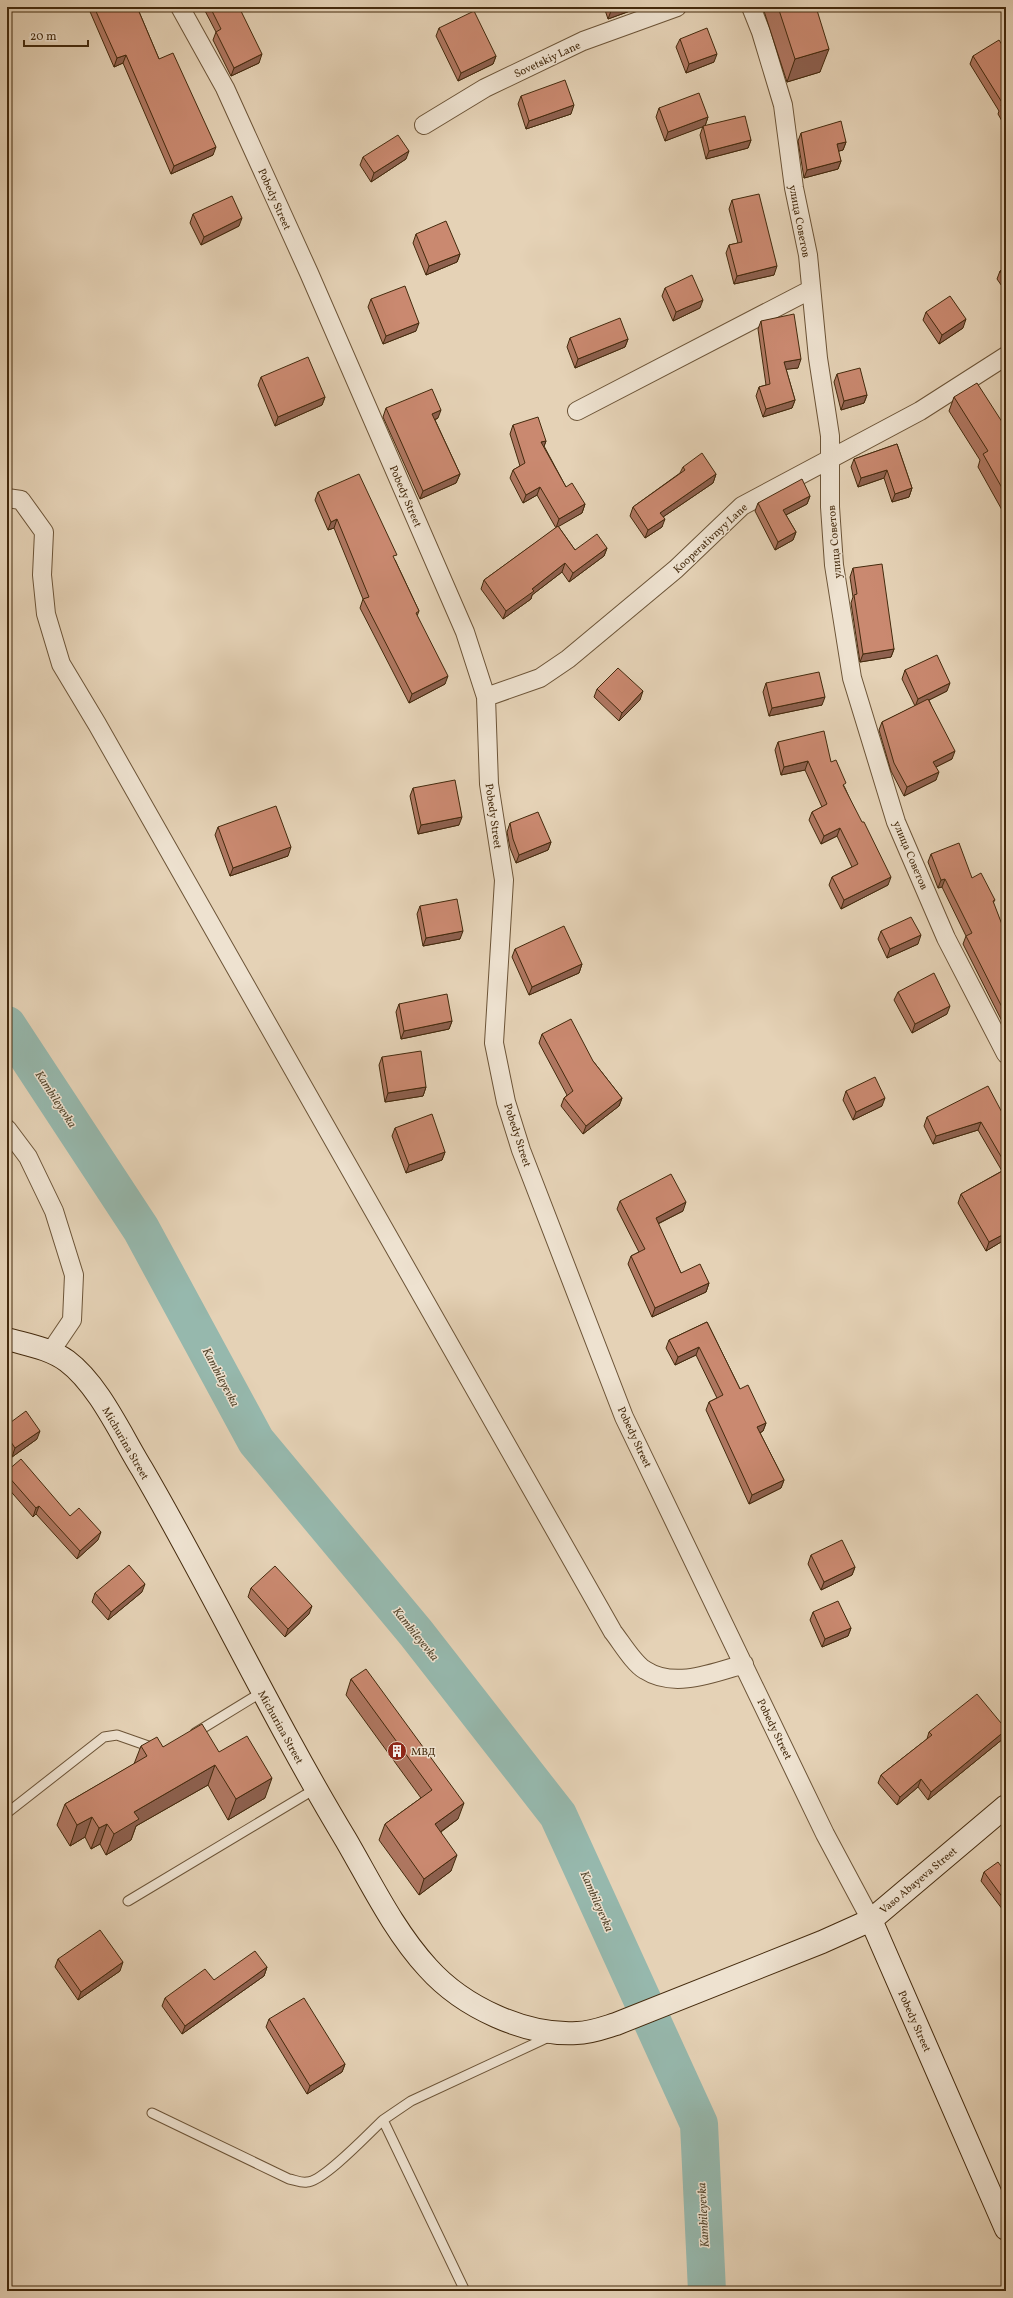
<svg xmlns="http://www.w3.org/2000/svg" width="1013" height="2298" font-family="Vollkorn,serif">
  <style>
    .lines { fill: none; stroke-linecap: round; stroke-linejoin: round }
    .river { stroke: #96b8ad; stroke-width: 38 }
    .lane-casing { stroke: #6c5437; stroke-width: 11 }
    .street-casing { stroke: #6c5437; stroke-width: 20 }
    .secondary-casing { stroke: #442a0d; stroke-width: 24 }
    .lane { stroke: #eee2d0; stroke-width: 9 }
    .street { stroke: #eee2d0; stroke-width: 18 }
    .secondary { stroke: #eee2d0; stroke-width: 22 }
    .wall { fill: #ae7660; stroke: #442a0d }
    .shaded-wall { fill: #8d604e; stroke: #442a0d }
    .building { fill: #ca8970; stroke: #442a0d }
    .labels { text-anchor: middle; stroke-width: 3; stroke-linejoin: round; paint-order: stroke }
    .street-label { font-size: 11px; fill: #442a0d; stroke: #eee2d0 }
    .poi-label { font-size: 11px; fill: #442a0d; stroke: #eee2d0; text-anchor: start }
    .water-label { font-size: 12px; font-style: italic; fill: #54462d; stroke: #eee2d0 }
  </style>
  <rect width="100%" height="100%" fill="#e5d2b6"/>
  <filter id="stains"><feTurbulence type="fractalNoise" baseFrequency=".005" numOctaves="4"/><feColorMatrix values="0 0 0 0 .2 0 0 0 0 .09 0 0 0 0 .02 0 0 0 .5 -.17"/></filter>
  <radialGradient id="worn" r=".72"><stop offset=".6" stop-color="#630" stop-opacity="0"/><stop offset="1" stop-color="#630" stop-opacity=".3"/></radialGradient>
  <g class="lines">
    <path class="river" d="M7 1025 141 1229 256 1441 416 1633 558 1815 699 2124 707 2291"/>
    <g class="lane-casing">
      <path id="lane" d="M195 1733 262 1692
        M7 1813 104 1737 117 1735 154 1748
        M128 1901 315 1789
        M152 2113 289 2179C295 2180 301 2183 307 2182 323 2182 369 2133 383 2120
        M465 2291 383 2120 411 2101 551 2036"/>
    </g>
    <g class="street-casing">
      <path id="street" d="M180 7 225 88 309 273 465 632 486 697 489 784 504 880 494 1043 506 1102 521 1150 624 1417 825 1834 871 1920
        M751 7 761 32 783 105 794 188 808 255 818 358 830 436V507L834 565 852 678 896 822 946 938 1006 1054
        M424 125 485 88 583 41 677 7
        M577 411 810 290
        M7 498 21 500 44 532 42 575 46 614 61 664 97 724 613 1632C621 1642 634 1664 645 1670 674 1689 713 1673 744 1664
        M486 697 540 678 568 659 676 569 742 506 920 411 1006 356
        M7 1129 28 1157 54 1211 74 1275 72 1320 51 1351"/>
    </g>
    <g class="secondary-casing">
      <path id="secondary" d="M7 1339C28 1345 49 1348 67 1361 99 1385 121 1435 142 1469 213 1591 273 1719 346 1840 371 1883 394 1931 428 1968 463 2007 525 2036 577 2033 590 2033 603 2028 616 2024L822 1942 871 1920 1006 1806
        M871 1920 1006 2229"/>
    </g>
    <use href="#lane" class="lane"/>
    <use href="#street" class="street"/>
    <use href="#secondary" class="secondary"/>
  </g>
  <path class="wall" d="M88 7H137L159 59 213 155 171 174 123 63 114 67Z
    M203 7H239L259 63 231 76 213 40 216 32Z
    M604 7H641L608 19Z
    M766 7H816L820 72 787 82 764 11Z
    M439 28 496 56 493 64 458 81 436 36Z
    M680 39 714 62 686 73 676 47Z
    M1006 51V128L998 114 999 111 970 64 973 56Z
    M521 96 571 114 526 129 518 104Z
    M659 108 708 117 705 126 751 140 748 148 706 159 700 135 703 126 665 141 656 117Z
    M801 133 846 142 843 150 838 151 841 161 838 169 804 178 798 141Z
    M363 157 406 159 371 182 360 165Z
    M732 200 774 275 734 284 726 253 729 245 738 243 729 209Z
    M193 214 239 226 201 245 190 223Z
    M416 234 460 254 457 262 426 275 413 243Z
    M1006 267V292L997 279 1000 271Z
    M665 288 700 308 673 321 662 296Z
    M371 299 416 331 383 344 368 307Z
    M926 312 963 328 939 344 923 320Z
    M761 321 798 368 786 369 795 400 792 408 763 417 756 396 759 387 766 385 758 329Z
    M570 338 628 339 625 347 575 368 567 347Z
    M837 374 867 395 864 403 841 410 834 382Z
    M261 377 325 397 322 405 275 426 258 385Z
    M954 397 1006 428V508L1002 510 978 467 980 460 949 411Z
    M386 408 438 418 435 420 460 474 456 483 420 499 383 417Z
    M513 425 546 441 544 446 566 487 585 504 582 513 558 526 575 550 607 548 604 556 569 582 562 572 532 595 531 599 503 619 481 589 484 580 556 528 537 495 523 503 510 478 513 470 520 466 510 434Z
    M897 444 912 488 909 497 892 502 884 478 858 487 851 467 854 459Z
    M683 467 716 474 713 483 663 517 662 527 645 538 630 516 633 507 680 473Z
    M318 492 395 560 419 611 417 616 445 684 409 703 360 608 363 599 334 528 328 530 315 500Z
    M810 496 807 504 786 515 796 532 793 540 775 550 755 511 758 503Z
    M853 568 894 649 891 657 860 662 851 603 853 597 850 577Z
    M905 670 947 691 929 700 952 759 936 767V780L904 796 891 771 879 730 882 722 915 706 902 679Z
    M766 683 822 705 769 716 763 692Z
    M597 689 640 700 619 721 594 697Z
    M778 742 831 762 845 788 888 885 841 909 829 885 832 877 852 867 837 836 821 844 809 820 812 812 822 807 805 770 781 775 775 750Z
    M413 788 459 825 418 834 410 796Z
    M510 823 551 842 548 850 516 863 510 848 507 832Z
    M218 827 288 856 230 876 215 835Z
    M931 854 972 878 995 900 993 903 1006 935V1029L963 944 966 936 942 887 938 888 928 862Z
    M420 906 460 939 423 946 417 914Z
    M881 931 918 944 887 958 878 939Z
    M515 949 582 964 579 973 529 995 512 957Z
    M898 992 947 1014 912 1033 894 1000Z
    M399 1004 452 1021 449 1029 401 1039 396 1012Z
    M542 1034 593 1061 622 1098 619 1106 583 1134 561 1106 564 1098 567 1095 539 1043Z
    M382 1057 426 1087 423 1096 385 1102 379 1065Z
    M846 1091 882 1106 853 1120 843 1100Z
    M927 1117 1006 1120V1239L986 1251 958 1203 961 1194 1002 1171 978 1130 933 1144 924 1126Z
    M395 1128 445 1152 442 1160 406 1173 392 1136Z
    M620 1201 683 1211 658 1224 681 1273 709 1283 706 1292 652 1317 628 1264 631 1256 639 1252 617 1209Z
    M707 1322 740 1389 766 1423 763 1431 760 1433 784 1480 781 1488 749 1504 706 1410 709 1402 717 1398 696 1355 675 1365 666 1348 669 1340Z
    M7 1425 37 1439 12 1457 7 1449Z
    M7 1471 70 1516 98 1540 77 1559 36 1514 33 1517 7 1487Z
    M811 1555 855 1567 852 1575 821 1590 808 1564Z
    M251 1588 309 1614 285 1637 248 1597Z
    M142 1592 108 1620 92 1602 95 1593Z
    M813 1612 851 1628 848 1636 822 1647 810 1620Z
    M351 1679 458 1819 441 1832 451 1871 419 1895 379 1840 385 1824 421 1798 346 1695Z
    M929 1732 1004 1738 928 1800 918 1787 897 1805 878 1783 881 1775 927 1739Z
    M141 1746 163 1747 219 1752 265 1798 228 1820 208 1785 136 1826 131 1840 106 1855 100 1844 91 1849 85 1837 70 1846 57 1825 65 1804 134 1764Z
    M984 1872 1006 1873V1914L981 1881Z
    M58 1959 120 1971 78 2000 55 1967Z
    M267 1967 264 1976 182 2034 162 2006 165 1998 214 1980Z
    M269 2019 345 2064 342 2072 307 2094 266 2027Z"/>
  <path class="shaded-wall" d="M621 7H641L608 19 611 11Z
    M829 49 820 72 787 82 795 59Z
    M262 54 259 63 231 76 234 68Z
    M717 54 714 62 686 73 689 64Z
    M126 55 123 63 114 67 117 58Z
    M496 56 493 64 458 81 461 73Z
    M574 105 571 114 526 129 529 121Z
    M708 117 705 126 665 141 668 132Z
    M751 140 748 148 706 159 709 151Z
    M846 142 843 150 833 153 837 144Z
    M216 147 213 155 171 174 174 166Z
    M409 151 406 159 371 182 374 173Z
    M841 161 838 169 804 178 807 170Z
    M242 218 239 226 201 245 204 237Z
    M460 254 457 262 426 275 429 266Z
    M777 266 774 275 734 284 737 276Z
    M703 300 700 308 673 321 676 312Z
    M966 319 963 328 939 344 942 335Z
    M419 323 416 331 383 344 386 336Z
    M628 339 625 347 575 368 578 359Z
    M801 359 798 368 781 370 784 362Z
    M867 395 864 403 841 410 844 401Z
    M325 397 322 405 275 426 278 417Z
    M795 400 792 408 763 417 766 409Z
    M441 410 438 418 429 422 432 414Z
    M546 441 543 449 541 442Z
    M887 470 884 478 858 487 861 478Z
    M460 474 456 483 420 499 423 491Z
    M716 474 713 483 657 521 660 513Z
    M540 487 537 495 523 503 526 495Z
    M912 488 909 497 892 502 895 494Z
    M810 496 807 504 780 518 783 510Z
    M1006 499V508L1002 510Z
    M585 504 582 513 556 528 559 519Z
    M337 519 334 528 328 530 331 522Z
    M665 519 662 527 645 538 648 530Z
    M796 532 793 540 775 550 778 542Z
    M607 548 604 556 569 582 573 573Z
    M565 563 562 572 532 595 531 599 503 619 506 611 532 589Z
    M894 649 891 657 860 662 863 654Z
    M448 676 445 684 409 703 412 694Z
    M950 683 947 691 915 707 918 699Z
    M643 691 640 700 619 721 622 713Z
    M825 697 822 705 769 716 772 708Z
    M955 751 952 759 930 770 933 762Z
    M808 761 805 770 781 775 784 767Z
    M939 772 936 780 904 796 907 787Z
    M462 817 459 825 418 834 421 825Z
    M840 828 837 836 821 844 824 836Z
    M551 842 548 850 516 863 519 855Z
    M291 847 288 856 230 876 233 868Z
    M891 877 888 885 841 909 844 900Z
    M945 879 942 887 938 888 941 880Z
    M463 931 460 939 423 946 426 938Z
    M921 935 918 944 887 958 890 949Z
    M582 964 579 973 529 995 532 987Z
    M950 1006 947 1014 912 1033 915 1024Z
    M452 1021 449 1029 401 1039 404 1031Z
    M426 1087 423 1096 385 1102 388 1093Z
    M622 1098 619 1106 583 1134 586 1126Z
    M885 1098 882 1106 853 1120 856 1112Z
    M981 1122 978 1130 933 1144 936 1136Z
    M445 1152 442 1160 406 1173 409 1165Z
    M10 1171 7 1178V1173Z
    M686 1202 683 1211 653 1226 656 1218Z
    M1006 1233V1239L986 1251 989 1242Z
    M709 1283 706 1292 652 1317 655 1308Z
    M699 1347 696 1355 675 1365 678 1357Z
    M766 1423 763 1431 754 1436 757 1427Z
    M40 1431 37 1439 12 1457 15 1448Z
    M784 1480 781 1488 749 1504 752 1495Z
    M39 1506 36 1514 33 1517 36 1508Z
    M101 1532 98 1540 77 1559 80 1551Z
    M855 1567 852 1575 821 1590 824 1582Z
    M145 1584 142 1592 108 1620 111 1612Z
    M312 1606 309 1614 285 1637 288 1629Z
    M851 1628 848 1636 822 1647 825 1639Z
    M1006 1730 1004 1738 928 1800 931 1792Z
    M215 1765 208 1785 136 1826 131 1840 106 1855 114 1834 134 1812Z
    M272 1778 265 1798 228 1820 236 1799Z
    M921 1779 918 1787 897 1805 900 1797Z
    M464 1803 458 1819 429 1840 435 1824Z
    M92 1817 85 1837 70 1846 77 1825Z
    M107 1824 100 1844 91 1849 99 1828Z
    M457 1855 451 1871 419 1895 424 1879Z
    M123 1962 120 1971 78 2000 81 1992Z
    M267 1967 264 1976 182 2034 185 2026Z
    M345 2064 342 2072 307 2094 310 2086Z"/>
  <path class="building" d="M94 7H137L159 59 173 53 216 147 174 166 126 55 117 58Z
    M210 7H239L262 54 234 68 216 32 221 29Z
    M610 7H621L611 11Z
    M778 7H816L829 49 795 59Z
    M474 11 496 56 461 73 439 28Z
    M707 28 717 54 689 64 680 39Z
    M999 40 1006 51V114L1001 105 1003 104 973 56Z
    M565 80 574 105 529 121 521 96Z
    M699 93 708 117 668 132 659 108Z
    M745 116 751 140 709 151 703 126Z
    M841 121 846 142 837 144 841 161 807 170 801 133Z
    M398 135 409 151 374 173 363 157Z
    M759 194 777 266 737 276 729 245 742 242 732 200Z
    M232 196 242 218 204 237 193 214Z
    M446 221 460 254 429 266 416 234Z
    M1006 267V280L1000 271Z
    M692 275 703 300 676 312 665 288Z
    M405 286 419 323 386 336 371 299Z
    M950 296 966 319 942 335 926 312Z
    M794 314 801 359 784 362 795 400 766 409 759 387 770 384 761 321Z
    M620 318 628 339 578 359 570 338Z
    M308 357 325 397 278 417 261 377Z
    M860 368 867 395 844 401 837 374Z
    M977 383 1006 428V495L983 454 988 451 954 397Z
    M432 389 441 410 432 414 460 474 423 491 386 408Z
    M538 417 546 441 541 442 566 487 572 483 585 504 559 519 540 487 526 495 513 470 525 463 513 425Z
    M897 444 912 488 895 494 887 470 861 478 854 459Z
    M702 453 716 474 660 513 665 519 648 530 633 507 685 470 683 467Z
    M359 474 397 555 393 556 419 611 416 613 448 676 412 694 363 599 369 597 337 519 331 522 318 492Z
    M802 479 810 496 783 510 796 532 778 542 758 503Z
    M558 526 575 550 597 534 607 548 573 573 565 563 532 589 534 591 506 611 484 580Z
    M882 564 894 649 863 654 854 595 857 594 853 568Z
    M937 655 950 683 918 699 905 670Z
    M618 668 643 691 622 713 597 689Z
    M819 672 825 697 772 708 766 683Z
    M928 699 955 751 933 762 939 772 907 787 894 763 882 722Z
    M824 731 831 762 836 760 846 783 843 785 862 822H864L891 877 844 900 832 877 858 864 840 828 824 836 812 812 827 804 808 761 784 767 778 742Z
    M455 780 462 817 421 825 413 788Z
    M276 806 291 847 233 868 218 827Z
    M538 812 551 842 519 855 513 839 510 823Z
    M959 843 972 878 981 873 995 900 993 901 1006 935V1015L966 936 972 933 945 879 941 880 931 854Z
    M457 899 463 931 426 938 420 906Z
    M911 917 921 935 890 949 881 931Z
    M564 926 582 964 532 987 515 949Z
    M934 973 950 1006 915 1024 898 992Z
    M447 994 452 1021 404 1031 399 1004Z
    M571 1019 593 1061 622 1098 586 1126 564 1098 573 1091 542 1034Z
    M421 1051 426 1087 388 1093 382 1057Z
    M875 1077 885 1098 856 1112 846 1091Z
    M988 1086 1006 1120V1165L981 1122 936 1136 927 1117Z
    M432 1114 445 1152 409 1165 395 1128Z
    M7 1167 10 1171 7 1173Z
    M1006 1169V1233L989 1242 961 1194Z
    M671 1174 686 1202 656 1218 681 1273 700 1264 709 1283 655 1308 631 1256 645 1249 620 1201Z
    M707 1322 740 1389 748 1385 766 1423 757 1427 784 1480 752 1495 709 1402 723 1395 699 1347 678 1357 669 1340Z
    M26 1411 40 1431 15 1448 7 1436V1425Z
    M21 1459 70 1516 79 1508 101 1532 80 1551 39 1506 36 1508 7 1475V1471Z
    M842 1540 855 1567 824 1582 811 1555Z
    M129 1565 145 1584 111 1612 95 1593Z
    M275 1566 312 1606 288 1629 251 1588Z
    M838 1601 851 1628 825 1639 813 1612Z
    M366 1669 464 1803 435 1824 457 1855 424 1879 385 1824 432 1790 351 1679Z
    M977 1694 1006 1729V1730L931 1792 921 1779 900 1797 881 1775 932 1735 929 1732Z
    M202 1724 219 1752 247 1736 272 1778 236 1799 215 1765 134 1812 139 1819 114 1834 107 1824 99 1828 92 1817 77 1825 65 1804 147 1756 141 1746 157 1737 163 1747Z
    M998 1862 1006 1873V1902L984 1872Z
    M100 1930 123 1962 81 1992 58 1959Z
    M255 1951 267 1967 185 2026 165 1998 205 1969 214 1980Z
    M304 1998 345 2064 310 2086 269 2019Z"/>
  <defs>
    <g id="building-disc" transform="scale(1)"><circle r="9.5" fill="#8f2418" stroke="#eee2d0"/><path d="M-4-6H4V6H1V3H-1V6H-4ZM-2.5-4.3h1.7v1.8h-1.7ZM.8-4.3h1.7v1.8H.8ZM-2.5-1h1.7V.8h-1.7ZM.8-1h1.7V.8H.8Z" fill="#fff"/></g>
  </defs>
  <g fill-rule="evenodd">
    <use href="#building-disc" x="397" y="1751"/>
  </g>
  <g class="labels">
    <g class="street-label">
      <text transform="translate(547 59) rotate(-25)" y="4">Sovetskiy Lane</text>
      <text transform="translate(275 199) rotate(66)" y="4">Pobedy Street</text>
      <text transform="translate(800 221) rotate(79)" y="4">улица Советов</text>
      <text transform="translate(406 496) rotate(67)" y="4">Pobedy Street</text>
      <text transform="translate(710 538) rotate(-43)" y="4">Kooperativnyy Lane</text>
      <text transform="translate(834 542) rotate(-95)" y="4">улица Советов</text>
      <text transform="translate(494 816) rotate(82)" y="4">Pobedy Street</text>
      <text transform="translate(911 855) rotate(67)" y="4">улица Советов</text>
      <text transform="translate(518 1135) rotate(72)" y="4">Pobedy Street</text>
      <text transform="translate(635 1437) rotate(65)" y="4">Pobedy Street</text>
      <text transform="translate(126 1443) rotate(60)" y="4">Michurina Street</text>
      <text transform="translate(281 1727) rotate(61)" y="4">Michurina Street</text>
      <text transform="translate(775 1729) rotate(64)" y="4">Pobedy Street</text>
      <text transform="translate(918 1880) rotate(-40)" y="4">Vaso Abayeva Street</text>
      <text transform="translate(915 2021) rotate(66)" y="4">Pobedy Street</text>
    </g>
    <g class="poi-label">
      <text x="411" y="1755">МВД</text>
    </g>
    <g class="water-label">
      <text transform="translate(56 1099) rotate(57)" y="4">Kambileyevka</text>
      <text transform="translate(221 1377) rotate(62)" y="4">Kambileyevka</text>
      <text transform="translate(416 1634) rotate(51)" y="4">Kambileyevka</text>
      <text transform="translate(597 1901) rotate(66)" y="4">Kambileyevka</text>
      <text transform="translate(703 2215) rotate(-93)" y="4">Kambileyevka</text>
    </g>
  </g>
  <rect width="1013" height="2298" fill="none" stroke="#e5d2b6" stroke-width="24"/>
  <rect x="8" y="8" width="997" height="2282" fill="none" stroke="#442a0d" stroke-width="2"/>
  <rect x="12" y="12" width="989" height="2274" fill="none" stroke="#442a0d"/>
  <path d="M24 40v6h64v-6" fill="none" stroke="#442a0d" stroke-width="2"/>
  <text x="30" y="40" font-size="12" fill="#442a0d" stroke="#eee2d0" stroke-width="3" paint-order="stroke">20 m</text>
  <rect width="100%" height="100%" filter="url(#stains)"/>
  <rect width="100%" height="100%" fill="url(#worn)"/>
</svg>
